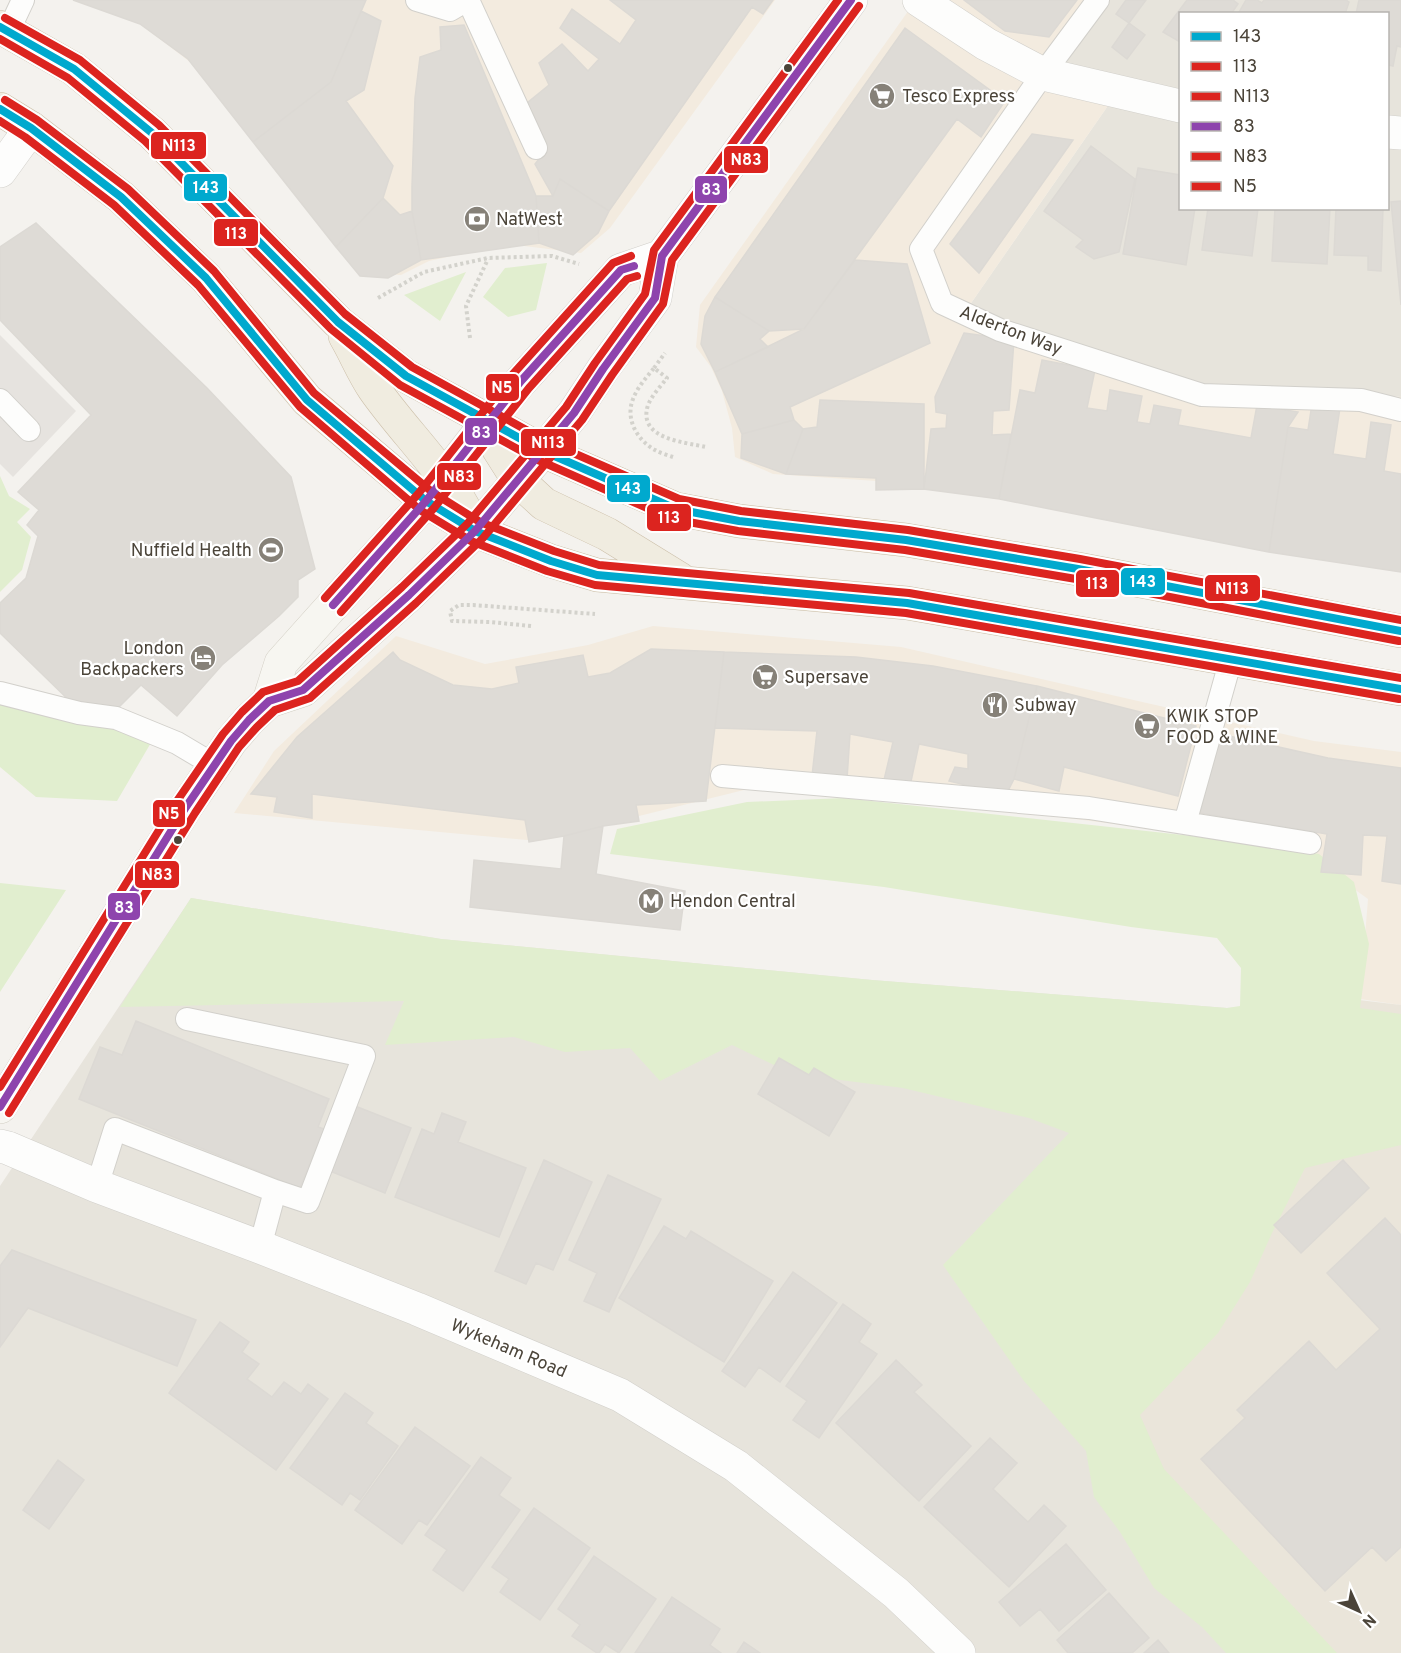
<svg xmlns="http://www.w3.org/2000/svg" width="1401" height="1653" font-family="Overpass,sans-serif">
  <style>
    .residential { fill: #e7e4dc; fill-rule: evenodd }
    .commercial { fill: #f3ebdf }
    .education { fill: #eae5da }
    .green { fill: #e1eecf }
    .parking { fill: #e6e3df }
    .building { fill: #dedbd6; stroke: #dcd9d4; stroke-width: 1.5 }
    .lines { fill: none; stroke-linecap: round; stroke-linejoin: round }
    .service-casing { stroke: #d2d0cb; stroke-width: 24 }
    .minor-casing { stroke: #d2d0cb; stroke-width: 34 }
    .tertiary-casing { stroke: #d2d0cb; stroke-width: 34 }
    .secondary-casing { stroke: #d3cfc5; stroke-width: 34 }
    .trunk-casing { stroke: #ccbfa9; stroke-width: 34 }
    .path { stroke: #d3d2cc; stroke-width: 4; stroke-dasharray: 3 3; stroke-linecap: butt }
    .service { stroke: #fdfdfc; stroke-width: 22 }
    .minor { stroke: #fdfdfc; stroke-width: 33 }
    .tertiary { stroke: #fdfdfc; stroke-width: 33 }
    .secondary { stroke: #f7f6f1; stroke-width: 33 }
    .trunk { stroke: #f0ece0; stroke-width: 33 }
    .bus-1-casing { stroke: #fff; stroke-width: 12 }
    .bus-2-casing { stroke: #fff; stroke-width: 12 }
    .bus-3-casing { stroke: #fff; stroke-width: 12 }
    .bus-4-casing { stroke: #fff; stroke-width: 12 }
    .bus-5-casing { stroke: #fff; stroke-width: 12 }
    .bus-6-casing { stroke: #fff; stroke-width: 12 }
    .bus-1 { stroke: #00a9ce; stroke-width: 8 }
    .bus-2 { stroke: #dc241f; stroke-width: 8 }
    .bus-3 { stroke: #dc241f; stroke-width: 8 }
    .bus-4 { stroke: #8e44ad; stroke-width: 8 }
    .bus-5 { stroke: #dc241f; stroke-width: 8 }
    .bus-6 { stroke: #dc241f; stroke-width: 8 }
    .bus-dot { fill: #4b4439; stroke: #fff; stroke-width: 2 }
    .labels { text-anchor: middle; stroke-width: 4.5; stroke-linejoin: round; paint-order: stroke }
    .poi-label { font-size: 18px; fill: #4b4439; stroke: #fff; text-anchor: start }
    .street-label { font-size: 18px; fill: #4b4439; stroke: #fff }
    .line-badge { stroke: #fff; stroke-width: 2 }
    .badge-label { font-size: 16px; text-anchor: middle; font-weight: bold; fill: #fff }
  </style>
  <rect width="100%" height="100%" fill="#f4f2ee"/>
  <path class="residential" d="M1097 0H1401V397L1353 392H1199L967 309 1123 84 1045 70ZM1180 14H1388V208H1180Z
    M191 898 441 939 872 980 1227 1008 1358 1001 1317 1653H0V1186Z"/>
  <path class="commercial" d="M87 0H775L610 228 581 253 507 244 429 261 401 275 358 272 190 62 139 23Z
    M916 0H1099L1045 70 1123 84 967 309 1198 391 1351 392 1401 397V572L1155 526 965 487 773 474 735 457 732 428 722 391 711 367 696 347 700 305Z
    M653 626 901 647 1314 741 1401 752V1005L1360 999 1368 899 1296 847 885 795 748 789 538 841 234 813 274 751 396 636 485 664 588 645Z"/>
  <path class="education" d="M1359 1000 1401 1005V1653H1318L1108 1433Z"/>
  <path class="green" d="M547 263 536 310 508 317 483 297 505 268Z
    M466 272 440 321 404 295Z
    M0 476 9 496 30 509 17 522 31 537 22 570 0 592Z
    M0 700 126 728 152 741 117 801 36 797 0 767Z
    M844 798 1256 843 1319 854 1354 882 1369 944 1360 1008 1401 1014V1145L1305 1168 1272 1233 1250 1282 1218 1333 1140 1415 1164 1469 1337 1653H1226L1203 1628 1154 1588 1120 1532 1094 1497 1086 1451 1024 1381 943 1265 1069 1133 1029 1118 903 1088 793 1074 732 1045 660 1081 630 1048 565 1052 514 1037 385 1045 404 1001 120 1007 191 898 441 939 872 980 1227 1008 1240 1006 1241 968 1217 938 1131 927 884 887 610 854 617 829 747 802Z
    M0 883 66 890 0 992Z"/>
  <path class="parking" d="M0 335 76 411 13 477 0 464Z"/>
  <path class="building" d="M73 0H366L331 82 253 142 188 59 140 24Z
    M610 0H773L763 14 752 7 609 211 560 179 553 196 535 164 546 150 527 103 549 85 539 63 562 44 588 71 599 59 560 28 572 9 620 44 636 20Z
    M964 0H1077L1049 37 1005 31Z
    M1126 0H1146L1129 23 1116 14Z
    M1187 0H1233L1238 4 1231 14H1180V42L1163 32Z
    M1246 0H1257L1262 3 1264 0H1346L1349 2 1345 14H1238Z
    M1359 0H1401V47L1397 46 1393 66 1388 65V14H1356Z
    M361 11 381 21 364 90 346 101 393 166 383 198 336 247 253 142 331 82Z
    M1129 23 1145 35 1127 59 1112 47Z
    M464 25 536 196 539 243 421 260 412 211V186L415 98 420 57 441 50 440 27Z
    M905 28 1005 101 981 137 957 119 804 329 769 331 715 297Z
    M1032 134 1073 140 979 273 950 244Z
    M1091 146 1135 179 1119 252 1094 259 1076 247 1083 240 1044 211Z
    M1138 168 1180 175V208H1195L1186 265 1123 254Z
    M560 179 609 211 598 233 573 255 539 243 536 196H553Z
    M383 198 400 215 412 211 421 260 388 278 360 276 336 247Z
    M1401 201V305L1391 202Z
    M1208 208H1258L1252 256 1202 250Z
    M1275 208H1330L1327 264 1272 261Z
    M1336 208H1383L1381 271 1368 270V256L1334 255Z
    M36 223 207 388 291 477 315 569 298 580V597L279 616 222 665 177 716 141 685 115 711 79 710 0 633V603L26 578 38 536 27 525 39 510 18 492 91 415 0 320V247Z
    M855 260 907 264 930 343 790 407 794 420 742 434 715 372 804 329Z
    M715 297 769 331 760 339 768 347 715 372 701 344 705 316Z
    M964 333 1014 340 1009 410 993 411 992 435 1011 434 999 499 924 489 931 429 946 428 947 414 936 412 935 397Z
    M1042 360 1095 370 1087 408 1107 411 1110 390 1142 396 1137 422 1150 424 1154 405 1181 410 1178 425 1251 438 1257 405 1298 412 1288 427 1269 552 999 499 1020 390 1035 393Z
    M820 400 924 404V489L876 490V478L786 474 803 429 817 427Z
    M1312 404 1340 408 1333 454 1366 459 1371 422 1391 425 1384 471 1401 474V572L1269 552 1288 427 1308 430Z
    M794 420 803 429 786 474 741 458 742 434Z
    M651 649 724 652 706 801 636 805 639 821 603 826 564 836 529 842 525 820 312 794V818L274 812 277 797 251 794 297 737 393 652 400 660 453 685 492 689 519 683 516 667 583 655 588 677 610 673Z
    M724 652 856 657 933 666 1037 686 1014 779 1006 795 949 781 955 767 968 769V754L919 744 910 786 884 780 893 742 850 734 847 779 812 776 817 731 715 728Z
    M1037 686 1196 726 1178 796 1064 767 1059 791 1014 779Z
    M1220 734 1328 758 1401 768V884L1382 881 1387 836 1363 835 1361 875 1321 872 1327 834 1200 813Z
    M603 826 596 874 685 891 680 930 470 907 474 860 561 869 564 836Z
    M136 1021 329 1099 318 1127 324 1129 300 1188 79 1099 100 1047 122 1055Z
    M779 1058 809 1075 814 1068 855 1092 829 1136 758 1094Z
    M355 1106 411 1128 385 1193 330 1171Z
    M442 1113 466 1122 458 1142 526 1168 499 1237 395 1197 422 1129 434 1134Z
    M544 1160 592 1182 553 1270 536 1263 526 1284 495 1271Z
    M1343 1160 1369 1188 1301 1253 1274 1225Z
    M608 1175 661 1199 609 1312 584 1301 597 1273 569 1260Z
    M1385 1218 1401 1235V1547L1386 1561 1372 1547 1325 1591 1201 1459 1245 1418 1237 1410 1309 1341 1336 1370 1380 1329 1327 1273Z
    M664 1226 686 1239 691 1231 773 1281 724 1362 619 1298Z
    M12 1250 196 1320 177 1366 28 1308 0 1347V1266Z
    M793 1272 837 1303 780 1382 759 1367 745 1387 722 1371Z
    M843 1304 871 1324 859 1342 877 1354 819 1438 793 1420 807 1401 786 1386Z
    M220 1322 249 1342 242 1352 259 1364 247 1379 272 1397 284 1382 301 1394 308 1384 328 1399 276 1470 169 1393Z
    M896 1360 922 1385 914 1392 971 1446 919 1501 836 1423Z
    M345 1393 373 1413 366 1423 398 1446 360 1500 350 1493 342 1505 290 1468Z
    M415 1427 470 1466 427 1525 419 1520 402 1544 355 1510Z
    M990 1438 1017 1463 993 1489 1028 1522 1044 1505 1066 1526 1009 1587 924 1507Z
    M481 1457 511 1478 499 1495 520 1510 463 1591 433 1570 447 1550 425 1535Z
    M58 1460 84 1480 49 1529 23 1510Z
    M534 1508 590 1548 540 1620 500 1592 509 1579 492 1567Z
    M1066 1544 1106 1590 1059 1631 1040 1609 1020 1626 999 1602Z
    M594 1556 656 1599 619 1653 605 1644 599 1653H597L572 1636 580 1625 558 1609Z
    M1109 1593 1149 1638 1132 1653H1068L1057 1640Z
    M672 1597 720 1629 710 1645 721 1653H635Z
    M1158 1640 1169 1653H1144Z
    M744 1642 760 1653H737Z"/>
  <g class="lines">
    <g class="service-casing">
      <path id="service" d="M417 0 450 10 467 0
        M468 0 536 148
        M1098 0 1043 74 921 249 942 303 1000 330 1202 395 1361 400 1401 410
        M8 32 23 0
        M0 400 29 430
        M0 693 79 713 116 718 177 743 214 765
        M722 776 1089 808 1310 843
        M1185 823 1231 659
        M187 1019 364 1056 308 1202 275 1191 260 1247
        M97 1186 115 1129 275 1191"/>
    </g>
    <g class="minor-casing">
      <path id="minor" d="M919 0 986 44 1043 74 1180 106
        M1388 132 1401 133
        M0 171 31 128
        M0 1146 8 1148 97 1186 260 1247 417 1309 620 1395 736 1466 896 1593 959 1653"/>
    </g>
    <g class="tertiary-casing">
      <path id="tertiary" d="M489 420 521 381 621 270 662 256
        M543 451 574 413 603 369 655 298 662 256 851 0"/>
    </g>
    <g class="secondary-casing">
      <path id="secondary" d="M269 701 281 663 426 501 489 420
        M0 1107 186 807 231 741 249 720 269 701 303 690 409 595 475 531 543 451"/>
    </g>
    <g class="trunk-casing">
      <path id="trunk" d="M0 27 74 69 152 133 338 322 406 376 543 451 676 509 739 521 906 540 1078 569 1401 631
        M0 109 31 128 121 197 206 278 307 400 426 501 475 531 551 561 597 575 907 603 1401 689
        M345 336C355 353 363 373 374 389 406 435 453 477 474 529
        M489 420 499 450 518 480 544 504 607 534 680 579"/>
    </g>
    <path class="path" d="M378 298 424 272 488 258 552 256 579 264
      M470 338 466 306 488 259
      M654 368 665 353
      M673 457C667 455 660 453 655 450 637 440 625 419 633 399 637 388 646 378 654 368L667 378C661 386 652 395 648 405 637 439 684 442 706 447
      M531 626 490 622 452 621 450 611 459 605H473L595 614"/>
    <use href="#service" class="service"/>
    <use href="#minor" class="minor"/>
    <use href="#tertiary" class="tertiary"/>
    <use href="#secondary" class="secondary"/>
    <use href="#trunk" class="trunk"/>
    <g class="bus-1-casing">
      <path id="bus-1" d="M0 27 74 69 152 133 338 322 406 376 543 451 676 509 739 521 906 540 1078 569 1401 631
        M0 109 31 128 121 197 206 278 307 400 426 501 475 531 551 561 597 575 907 603 1401 689"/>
    </g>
    <g class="bus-2-casing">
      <path id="bus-2" d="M0 39 68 78 145 141 331 329 400 385 538 460 672 519 738 531 905 550 1076 579 1399 641
        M0 121 25 137 114 205 198 285 300 407 420 510 471 541 547 571 595 585 906 613 1399 699"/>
    </g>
    <g class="bus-3-casing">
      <path id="bus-3" d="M5 18 80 60 159 125 345 314 412 367 548 442 679 499 741 511 908 530 1080 559 1401 620
        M5 100 37 120 128 189 214 271 314 393 432 492 480 522 554 551 599 565 909 593 1401 678"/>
    </g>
    <g class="bus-4-casing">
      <path id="bus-4" d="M333 605 426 501 521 381 621 270 634 266
        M0 1107 186 807 231 741 249 720 269 701 303 690 409 595 475 531 574 413 603 369 655 298 662 256 851 0"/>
    </g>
    <g class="bus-5-casing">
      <path id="bus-5" d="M341 612 434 508 529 388 627 279 637 276
        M9 1113 195 813 239 747 257 727 275 710 310 698 416 603 483 538 582 420 612 375 663 304 672 260 859 6"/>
    </g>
    <g class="bus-6-casing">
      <path id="bus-6" d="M325 598 418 494 513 374 613 263 631 256
        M0 1087 177 801 223 734 242 712 263 692 298 681 402 587 467 524 566 407 595 363 645 294 654 250 838 0"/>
    </g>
    <use href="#bus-1" class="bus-1"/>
    <use href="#bus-2" class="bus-2"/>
    <use href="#bus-3" class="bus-3"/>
    <use href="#bus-4" class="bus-4"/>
    <use href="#bus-5" class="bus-5"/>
    <use href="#bus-6" class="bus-6"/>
  </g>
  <defs>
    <g id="supermarket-disc" transform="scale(1.35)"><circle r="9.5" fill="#868178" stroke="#fff"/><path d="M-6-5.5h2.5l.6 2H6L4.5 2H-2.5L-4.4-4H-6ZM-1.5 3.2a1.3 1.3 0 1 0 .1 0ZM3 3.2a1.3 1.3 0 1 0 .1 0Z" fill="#fff"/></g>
    <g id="bank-disc" transform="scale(1.35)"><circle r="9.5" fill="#868178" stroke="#fff"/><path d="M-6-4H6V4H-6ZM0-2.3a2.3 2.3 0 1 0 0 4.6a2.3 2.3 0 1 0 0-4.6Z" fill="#fff"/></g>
    <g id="stadium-disc" transform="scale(1.35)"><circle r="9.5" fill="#868178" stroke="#fff"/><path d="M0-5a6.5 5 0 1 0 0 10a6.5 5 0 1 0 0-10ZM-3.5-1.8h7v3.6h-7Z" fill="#fff"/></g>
    <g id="hotel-disc" transform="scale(1.35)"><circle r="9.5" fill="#868178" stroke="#fff"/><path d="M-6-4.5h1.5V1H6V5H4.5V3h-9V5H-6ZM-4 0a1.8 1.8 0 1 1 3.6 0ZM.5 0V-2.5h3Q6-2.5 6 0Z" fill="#fff"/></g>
    <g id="restaurant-disc" transform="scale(1.35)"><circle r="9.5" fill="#868178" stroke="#fff"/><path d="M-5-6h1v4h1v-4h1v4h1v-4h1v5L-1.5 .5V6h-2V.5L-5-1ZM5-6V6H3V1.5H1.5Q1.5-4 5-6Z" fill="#fff"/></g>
    <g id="metro-disc" transform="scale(1.35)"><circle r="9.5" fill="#868178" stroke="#fff"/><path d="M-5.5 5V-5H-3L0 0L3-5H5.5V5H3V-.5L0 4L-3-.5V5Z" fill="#fff"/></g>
  </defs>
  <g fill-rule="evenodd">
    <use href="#supermarket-disc" x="882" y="96"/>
    <use href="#bank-disc" x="477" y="219"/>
    <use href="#stadium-disc" x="271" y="550"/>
    <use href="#hotel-disc" x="203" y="658"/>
    <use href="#supermarket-disc" x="765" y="677"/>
    <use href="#restaurant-disc" x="995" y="705"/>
    <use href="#supermarket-disc" x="1147" y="726"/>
    <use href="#metro-disc" x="651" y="901"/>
  </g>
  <g class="bus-dot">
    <circle cx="788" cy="68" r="5"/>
    <circle cx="178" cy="840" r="5"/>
  </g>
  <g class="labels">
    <g class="poi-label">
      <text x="902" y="102">Tesco Express</text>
      <text x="496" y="225">NatWest</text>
      <text x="252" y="556" text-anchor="end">Nuffield Health</text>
      <text x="184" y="654" text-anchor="end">London<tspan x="184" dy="21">Backpackers</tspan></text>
      <text x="784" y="683">Supersave</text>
      <text x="1014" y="711">Subway</text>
      <text x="1166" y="722">KWIK STOP<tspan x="1166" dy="21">FOOD &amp; WINE</tspan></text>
      <text x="670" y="907">Hendon Central</text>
    </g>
    <g class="street-label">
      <text transform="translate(1011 330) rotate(21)" y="6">Alderton Way</text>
      <text transform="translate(509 1348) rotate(23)" y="6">Wykeham Road</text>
    </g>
  </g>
  <g class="line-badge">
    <rect x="150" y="131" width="57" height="29" rx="6" fill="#dc241f"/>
    <rect x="723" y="145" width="46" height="29" rx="6" fill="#dc241f"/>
    <rect x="183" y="173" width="45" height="29" rx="6" fill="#00a9ce"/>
    <rect x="694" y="175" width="34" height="29" rx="6" fill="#8e44ad"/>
    <rect x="213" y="218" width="46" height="29" rx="6" fill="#dc241f"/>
    <rect x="485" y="373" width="35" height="29" rx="6" fill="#dc241f"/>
    <rect x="464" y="417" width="34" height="29" rx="6" fill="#8e44ad"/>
    <rect x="520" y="428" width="57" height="29" rx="6" fill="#dc241f"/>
    <rect x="436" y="462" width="46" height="29" rx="6" fill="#dc241f"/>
    <rect x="606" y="474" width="45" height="29" rx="6" fill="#00a9ce"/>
    <rect x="646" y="503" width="46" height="29" rx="6" fill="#dc241f"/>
    <rect x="1120" y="567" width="46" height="29" rx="6" fill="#00a9ce"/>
    <rect x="1075" y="569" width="45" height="29" rx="6" fill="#dc241f"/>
    <rect x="1204" y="574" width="57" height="28" rx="6" fill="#dc241f"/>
    <rect x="152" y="799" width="34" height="29" rx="6" fill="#dc241f"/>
    <rect x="134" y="860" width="46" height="29" rx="6" fill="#dc241f"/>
    <rect x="107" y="892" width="34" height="29" rx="6" fill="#8e44ad"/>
  </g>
  <g class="badge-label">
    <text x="179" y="151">N113</text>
    <text x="746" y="165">N83</text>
    <text x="206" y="193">143</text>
    <text x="711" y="195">83</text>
    <text x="236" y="239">113</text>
    <text x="502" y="393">N5</text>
    <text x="481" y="438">83</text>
    <text x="548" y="448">N113</text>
    <text x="459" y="482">N83</text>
    <text x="628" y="494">143</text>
    <text x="669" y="523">113</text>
    <text x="1143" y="587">143</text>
    <text x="1097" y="589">113</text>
    <text x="1232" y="594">N113</text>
    <text x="169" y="819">N5</text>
    <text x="157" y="880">N83</text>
    <text x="124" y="913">83</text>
  </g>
  <rect x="1179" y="12" width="210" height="198" fill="#ffffff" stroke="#b7b4b0" stroke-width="1.5"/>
  <rect x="1191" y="32" width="30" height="9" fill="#00a9ce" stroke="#b7b4b0" stroke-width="1.5"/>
  <text x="1233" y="42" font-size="18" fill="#4b4439">143</text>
  <rect x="1191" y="62" width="30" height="9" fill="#dc241f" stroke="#b7b4b0" stroke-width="1.5"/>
  <text x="1233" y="72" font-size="18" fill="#4b4439">113</text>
  <rect x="1191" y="92" width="30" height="9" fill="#dc241f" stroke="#b7b4b0" stroke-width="1.5"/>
  <text x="1233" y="102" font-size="18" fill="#4b4439">N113</text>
  <rect x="1191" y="122" width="30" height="9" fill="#8e44ad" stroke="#b7b4b0" stroke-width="1.5"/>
  <text x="1233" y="132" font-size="18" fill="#4b4439">83</text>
  <rect x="1191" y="152" width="30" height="9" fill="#dc241f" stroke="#b7b4b0" stroke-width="1.5"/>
  <text x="1233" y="162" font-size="18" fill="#4b4439">N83</text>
  <rect x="1191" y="182" width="30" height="9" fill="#dc241f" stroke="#b7b4b0" stroke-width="1.5"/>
  <text x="1233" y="192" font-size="18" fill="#4b4439">N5</text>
  <g transform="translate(1359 1611) rotate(135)" stroke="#ffffff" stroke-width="4.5" paint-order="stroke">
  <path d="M0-4.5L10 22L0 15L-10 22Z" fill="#4b4439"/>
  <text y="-9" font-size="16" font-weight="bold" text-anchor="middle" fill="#4b4439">N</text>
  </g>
</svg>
